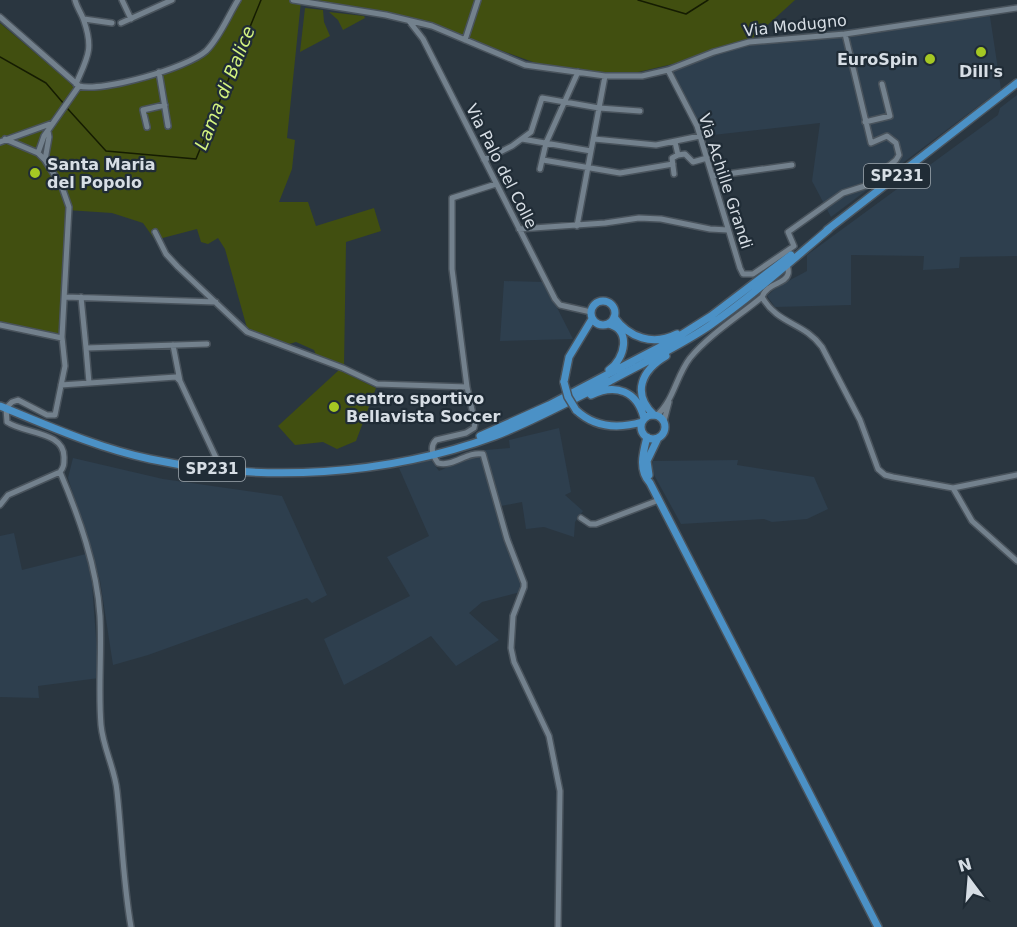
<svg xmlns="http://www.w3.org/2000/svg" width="1017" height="927" font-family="'DejaVu Sans',sans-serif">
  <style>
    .built { fill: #2e3f4e }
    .green { fill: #414f10 }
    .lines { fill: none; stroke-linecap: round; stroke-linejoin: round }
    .stream { stroke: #151c02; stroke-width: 1.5 }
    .minor-casing { stroke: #49535c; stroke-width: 8 }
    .major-casing { stroke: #49535c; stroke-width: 10 }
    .minor { stroke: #73818d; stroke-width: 5 }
    .major { stroke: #4b91c6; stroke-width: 7 }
    .major-bridge-casing { stroke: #49535c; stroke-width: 10; stroke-linecap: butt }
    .major-bridge { stroke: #4b91c6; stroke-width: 7 }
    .poi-dot { fill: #a5c823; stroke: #202c36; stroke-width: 2 }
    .labels { text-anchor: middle; stroke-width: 4.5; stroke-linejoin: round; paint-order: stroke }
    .shield { fill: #202c36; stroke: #a0a9b0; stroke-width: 1.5 }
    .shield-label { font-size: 15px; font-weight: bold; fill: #d7dee5 }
    .street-label { font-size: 16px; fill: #d7dee5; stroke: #202c36 }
    .poi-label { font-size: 16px; font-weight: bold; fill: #d7dee5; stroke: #202c36; text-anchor: start }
    .water-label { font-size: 18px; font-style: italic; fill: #d3f37f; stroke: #202c36 }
  </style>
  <rect width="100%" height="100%" fill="#2a3640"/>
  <path class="built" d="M989 10 1001 89 831 217 812 181 820 123 704 136 667 66 741 40 906 23Z
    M1017 95V256L960 257 959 268 923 270 924 256 851 255V305L775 307 767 296 777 287 807 271V255L998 115 1000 108Z
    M504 281 544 282 573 339 500 341Z
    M559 428 571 492 565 495 583 511 575 522 574 537 544 527 526 529 522 502 501 506 528 590 482 602 469 613 499 640 456 666 431 636 387 662 344 685 324 639 410 596 387 557 429 536 399 468 431 460 439 471 485 450 510 448 509 440Z
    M73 458 163 479 282 496 327 595 312 603 307 598 148 655 113 665 100 580 68 478Z
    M738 460 737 465 814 477 828 509 807 519 772 522 764 519 681 524 653 473V461Z
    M14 533 22 570 86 554 92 584 99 678 38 686 39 698 0 697V536Z"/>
  <path class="green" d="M240 0H795L751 40 673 64 621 76 544 66 419 21 348 6 301 1 287 138 295 140 292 169 279 202H308L316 226 374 208 381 231 346 242 344 366 316 355 314 350 296 342 289 344 247 328 225 249 218 238 208 244 201 242 197 229 155 240 143 223 112 213 67 210 60 336 0 322V23L67 80 77 91C103 85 191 70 206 55 222 40 230 19 240 0Z
    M305 8 323 10 324 22 330 36 300 52Z
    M329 12 364 16 365 18 343 30 338 20Z
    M339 370 376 388 356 441 337 449 323 442 295 445 278 426Z"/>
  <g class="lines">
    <path class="stream" d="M638 0 686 14 708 0
      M0 57 46 83 64 104
      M67 108 106 151 196 159 261 0"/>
    <g class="minor-casing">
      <path id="minor" d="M75 0C77 8 82 14 84 21 94 50 87 58 76 84
        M122 0 131 19
        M293 0 386 15 432 26 525 65 605 76H642L668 70 714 52 749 42 845 34 1017 8
        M0 17 79 86
        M84 19 112 23
        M409 21 423 39 555 299 560 305 591 312
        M121 23 172 0
        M465 40 478 0
        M668 70 697 126 740 268 743 274H753L794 246 788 232 843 193 871 184 876 176 896 160 899 155 896 143 887 136 871 143 845 34
        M159 72 168 126
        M79 86C103 92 187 68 206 51 220 37 228 16 238 0
        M865 122 890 116 882 84
        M147 127 143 110 165 105
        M5 139 38 153 45 160 49 137 48 131
        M522 139 591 151
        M594 139 656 145 700 136
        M0 142 53 123
        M38 153 44 136 79 86
        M678 155 685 154 693 162 707 158
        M45 160 62 187 69 207 62 337 65 366 55 415H47L18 400 12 402 6 408 7 422C24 434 65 431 64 458 64 464 64 467 60 472 79 517 97 567 100 616 102 652 98 689 101 725 103 748 115 769 117 791 122 837 123 882 131 927
        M484 160 512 146 531 132 542 98 599 108 640 111
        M543 160 620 173 673 164
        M540 169 546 143 578 72
        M674 174 672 158 678 155 675 142
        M713 176 792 165
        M577 226 605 76
        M519 229 605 223 639 218 661 219 710 229 728 230
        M155 232 166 254 178 267 247 332 343 368 377 384 467 387 452 269V198L496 184
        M65 297 216 302
        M81 297 86 348 207 344
        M762 297C778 325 804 322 822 347L860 420 878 469 885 475 893 477 953 488 972 521 1017 561
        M0 325 62 338
        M173 345 180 381
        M86 348 89 383
        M61 385 176 377 180 381 218 462V470
        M467 387 475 423 474 428 466 433 436 440C429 447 433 456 438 463 454 467 467 451 483 454L507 539 524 583V587L513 616 511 648 514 662 549 736 560 791 558 927
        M657 415C674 400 676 376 690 358 710 334 738 317 762 297 767 283 786 284 788 274 789 271 788 268 787 264
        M664 421 669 402
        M953 488 1017 475
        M0 505 8 495 60 472
        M581 518 590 524H596L659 500"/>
    </g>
    <g class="major-casing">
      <path id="major" d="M827 230 1017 83
        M591 313a12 12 0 1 1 24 0a12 12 0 1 1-24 0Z
        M614 317C629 338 653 346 677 334
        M608 324C632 329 625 359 609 370
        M564 382 569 357 592 319
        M591 395C616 383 637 391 644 418
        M0 406C49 426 98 448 150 459 263 483 386 476 495 436 534 421 572 400 610 381 643 363 678 347 709 326 751 297 790 262 829 229
        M576 410C595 428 618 429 642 422
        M641 427a12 12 0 1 1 24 0a12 12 0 1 1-24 0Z
        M654 415C631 393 642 370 666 356
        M480 436 549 405 673 340 711 316 791 255
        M647 437C643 453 638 470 650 483L878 927
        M649 475 647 461 658 438"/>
    </g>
    <use href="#minor" class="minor"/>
    <use href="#major" class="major"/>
    <g class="major-bridge-casing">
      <path id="major-bridge" d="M564 382 568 397 576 410"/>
    </g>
    <use href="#major-bridge" class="major-bridge"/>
  </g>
  <g class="poi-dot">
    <circle cx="981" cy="52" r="6"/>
    <circle cx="930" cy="59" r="6"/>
    <circle cx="35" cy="173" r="6"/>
    <circle cx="334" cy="407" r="6"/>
  </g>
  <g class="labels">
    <g class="shield">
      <rect x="864" y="164" width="66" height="24" rx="4.5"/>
      <rect x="179" y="457" width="66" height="24" rx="4.5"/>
    </g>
    <g class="shield-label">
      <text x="897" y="181">SP231</text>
      <text x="212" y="474">SP231</text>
    </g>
    <g class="street-label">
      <text transform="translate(795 25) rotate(-6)" y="6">Via Modugno</text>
      <text transform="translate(502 166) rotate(63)" y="6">Via Palo del Colle</text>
      <text transform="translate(726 181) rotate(72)" y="6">Via Achille Grandi</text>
    </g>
    <g class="poi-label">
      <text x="918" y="65" text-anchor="end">EuroSpin</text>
      <text x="981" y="77" text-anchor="middle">Dill's</text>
      <text x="47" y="170">Santa Maria<tspan x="47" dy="18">del Popolo</tspan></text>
      <text x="346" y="404">centro sportivo<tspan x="346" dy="18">Bellavista Soccer</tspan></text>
    </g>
    <g class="water-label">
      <text transform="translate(225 88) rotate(-68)" y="6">Lama di Balice</text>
    </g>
  </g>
  <g transform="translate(969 879) rotate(344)" stroke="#202c36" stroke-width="4.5" paint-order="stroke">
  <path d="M0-4.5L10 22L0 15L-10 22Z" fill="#d7dee5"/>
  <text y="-9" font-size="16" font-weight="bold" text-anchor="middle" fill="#d7dee5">N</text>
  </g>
</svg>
